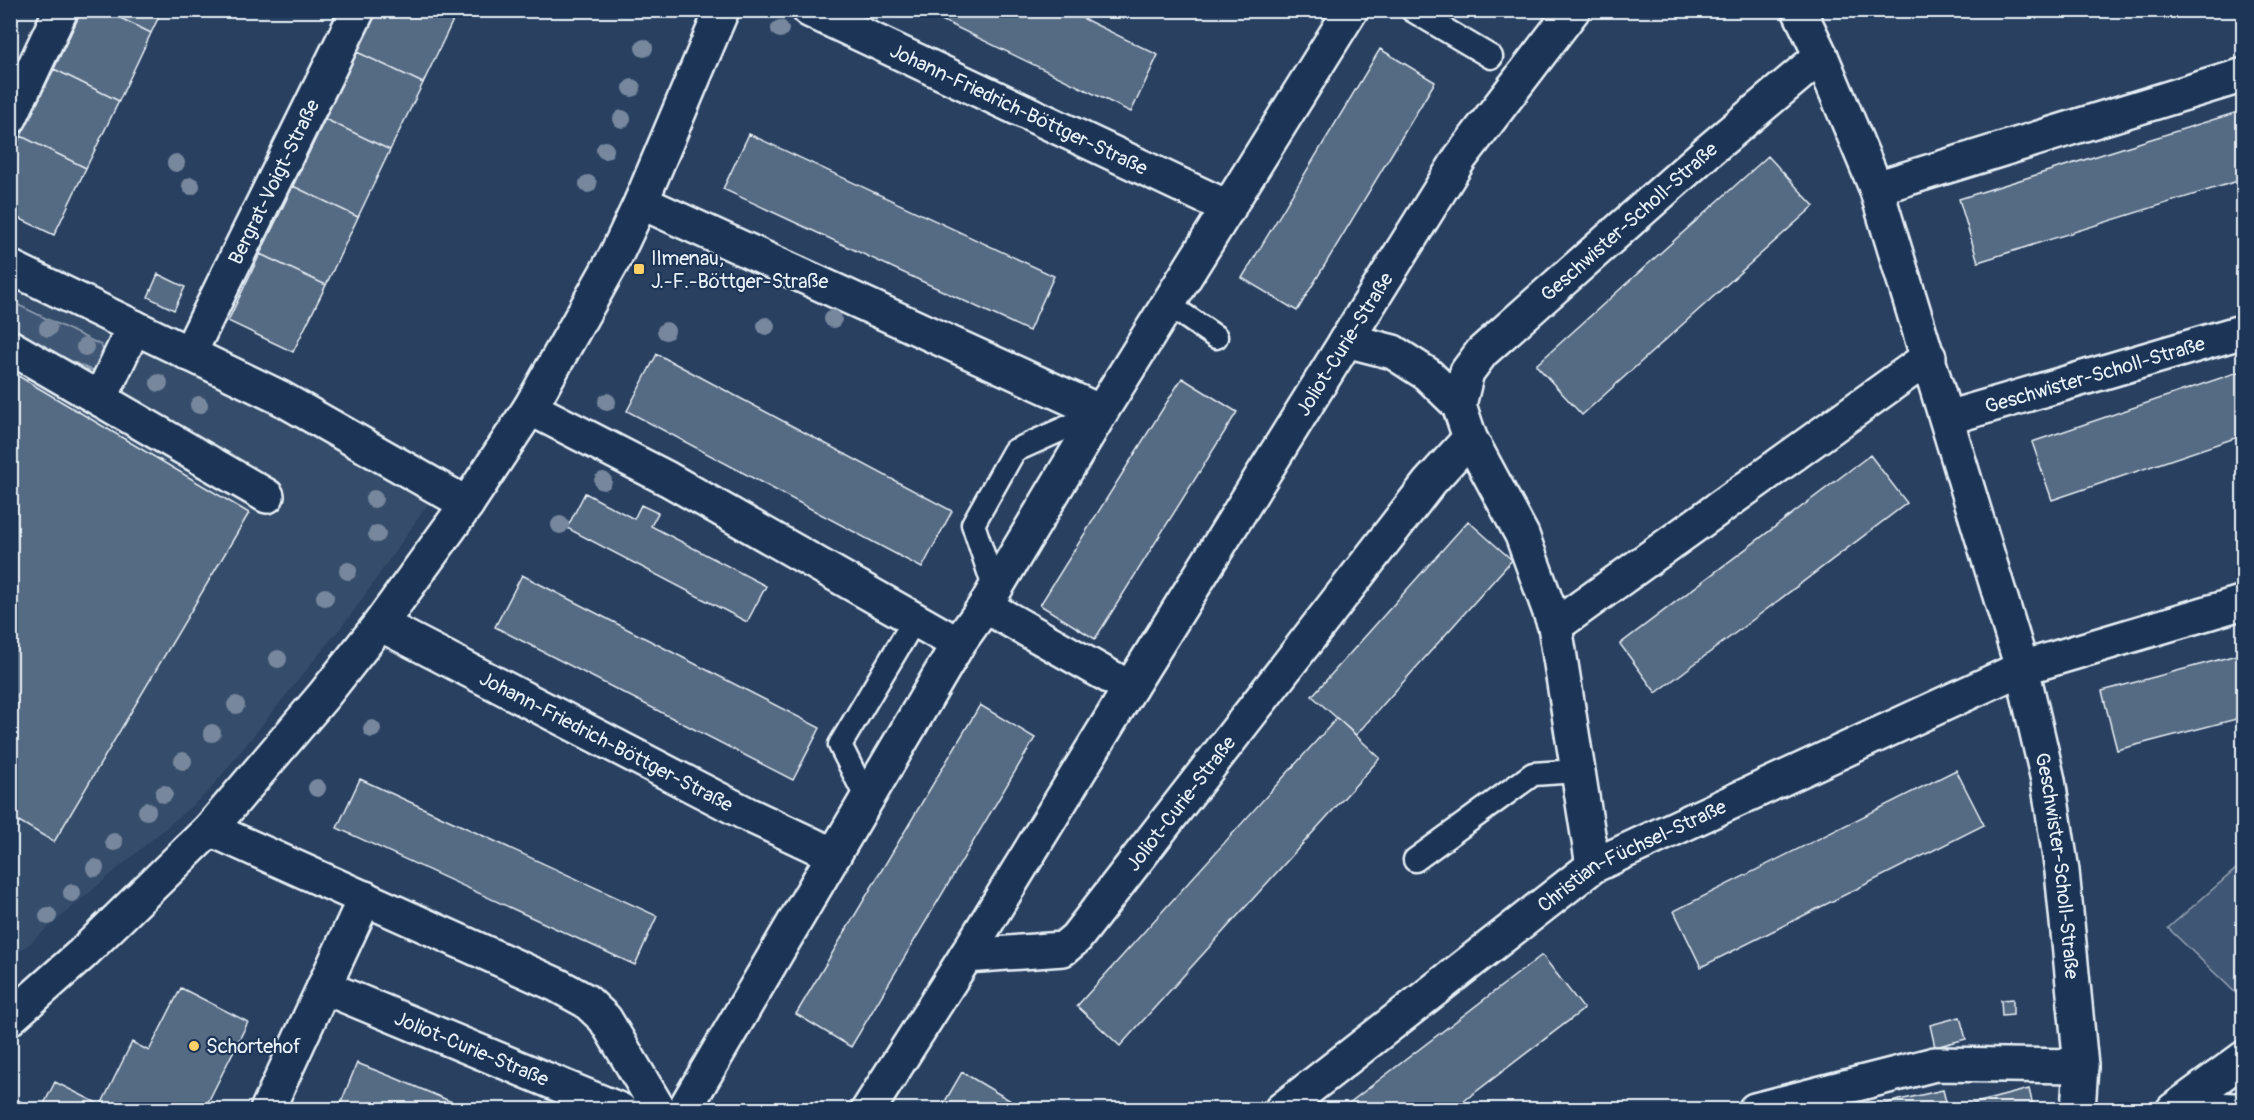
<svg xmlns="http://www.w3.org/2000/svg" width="2254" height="1120" font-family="Pangolin,sans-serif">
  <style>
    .built { fill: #364d6b }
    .green { fill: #415774; stroke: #94a4b6; stroke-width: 1.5 }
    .building { fill: #556a83; stroke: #e8f1f8; stroke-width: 1.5 }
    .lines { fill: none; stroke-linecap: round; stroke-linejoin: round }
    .lane-casing { stroke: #e8f1f8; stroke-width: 27 }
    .street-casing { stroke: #e8f1f8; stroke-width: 38 }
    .secondary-casing { stroke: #e8f1f8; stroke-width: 38 }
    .lane { stroke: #1d3557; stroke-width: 22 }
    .street { stroke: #1d3557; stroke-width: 33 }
    .secondary { stroke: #1d3557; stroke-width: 33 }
    .tree { fill: #77889e }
    .poi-dot { fill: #ffd166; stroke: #1d3557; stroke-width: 2 }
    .labels { text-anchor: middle; stroke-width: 4.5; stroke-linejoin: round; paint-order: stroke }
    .street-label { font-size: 20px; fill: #e8f1f8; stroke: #1d3557 }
    .poi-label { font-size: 20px; fill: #e8f1f8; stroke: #1d3557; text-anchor: start }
  </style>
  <rect width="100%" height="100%" fill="#294061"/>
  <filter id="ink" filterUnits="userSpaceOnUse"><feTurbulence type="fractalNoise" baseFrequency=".0167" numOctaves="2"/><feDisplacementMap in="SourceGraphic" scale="12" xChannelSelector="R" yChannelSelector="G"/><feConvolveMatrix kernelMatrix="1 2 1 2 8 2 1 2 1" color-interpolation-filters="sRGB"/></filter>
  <g filter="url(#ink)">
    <path class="built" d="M11 284 232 386 428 504 353 612 208 792 11 959Z"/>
    <path class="green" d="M10 301 101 345 105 355 98 371H93L11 333Z
      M2243 863V1000L2168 928Z"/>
    <path class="building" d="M82 10H104L151 33 119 101 54 69Z
      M104 10H162L151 33Z
      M377 10H445L455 16 423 83 357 52Z
      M921 10H1066L1158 55 1131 112Z
      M1380 49 1435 82 1297 311 1242 278Z
      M357 52 423 83 390 150 325 119Z
      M54 69 119 101 86 168 21 136Z
      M2244 110V179L1978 262 1959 199Z
      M325 119 390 150 358 217 293 186Z
      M749 134 1054 276 1029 331 723 189Z
      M21 136 86 168 54 235 10 214V159Z
      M1768 156 1814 206 1582 415 1536 365Z
      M293 186 358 217 326 285 260 254Z
      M260 254 326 285 293 352 228 321Z
      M158 274 185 287 174 310 148 297Z
      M657 354 952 511 922 568 627 411Z
      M2244 370V435L2052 500 2032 442Z
      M10 371 249 513 54 842 19 821 10 836Z
      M1182 378 1237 412 1095 639 1040 605Z
      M1870 455 1907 503 1656 693 1620 644Z
      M585 493 634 519 641 505 658 513 651 526 766 586 747 622 567 528Z
      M1468 521 1512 560 1356 735 1312 696Z
      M522 575 820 728 793 780 495 627Z
      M2244 653V717L2117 750 2102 691Z
      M980 705 1035 738 851 1047 796 1014Z
      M1337 718 1380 758 1120 1046 1077 1006Z
      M1956 770 1984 825 1701 967 1674 911Z
      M360 779 657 916 635 965 337 828Z
      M1542 955 1584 1009 1452 1110H1340Z
      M181 988 248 1022 204 1110H41L55 1082 101 1105 132 1042 149 1051Z
      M2013 999V1015L2002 1016 2001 1000Z
      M1960 1017 1966 1039 1935 1047 1930 1025Z
      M357 1063 395 1078 471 1110H338Z
      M962 1072 1021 1107 1019 1110H940Z
      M2029 1089 2034 1110H1949Z
      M1943 1090 1948 1110H1862L1895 1101Z
      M10 1096 37 1110H10Z"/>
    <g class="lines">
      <g class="lane-casing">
        <path id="lane" d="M1412 10 1491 57
          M1169 305 1216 337
          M995 590 973 524 1014 451 1101 412
          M867 799 840 745 915 619
          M1415 860 1533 774 1577 771
          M2183 1102 2244 1105"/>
      </g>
      <g class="street-casing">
        <g id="street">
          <path id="s1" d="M809 10 1229 208"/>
          <path id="s2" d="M1799 10 1821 56 1876 188 2022 668 2048 780 2062 871 2081 1066 2078 1110"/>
          <path d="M10 118 61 10"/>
          <path d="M1876 188 2244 75"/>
          <path d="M641 202 1101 412"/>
          <path d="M10 267 279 397 467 504"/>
          <path d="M1346 340 1393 352 1427 374 1459 405"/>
          <path d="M10 347 267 496"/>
          <path id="s3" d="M189 354 358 10"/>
          <path d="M100 399 134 327"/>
          <path d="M530 408 668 479 958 644"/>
          <path id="s4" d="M1947 418 2244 331"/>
          <path d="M985 606 1130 688"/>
          <path id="s5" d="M380 624 749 815 834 855"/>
          <path d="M1555 626 1929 357"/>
          <path d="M210 829 557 985 586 1001 605 1019 659 1110"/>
          <path id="s6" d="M1593 866 1555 626 1522 535 1470 438 1459 405 1467 372 1482 352 1707 152 1821 56"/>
          <path id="s7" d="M966 956 1063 949 1076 938 1429 483 1470 438"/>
          <path id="s8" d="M324 987 620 1110"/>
          <path d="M267 1110 365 898"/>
          <path d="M684 1110 958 644 985 606 1101 412 1351 10"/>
          <path id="s9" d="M868 1110 966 956 1130 688 1460 158 1573 10"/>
          <path id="s10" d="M1281 1110 1593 866 2022 668 2244 602"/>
          <path d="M1755 1110 1935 1064 2081 1066"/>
          <path d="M2173 1110 2244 1058"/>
        </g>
      </g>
      <g class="secondary-casing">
        <path id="secondary" d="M10 1018 82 954 210 829 324 695 380 624 467 504 530 408 615 257 641 202 722 10"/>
      </g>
      <use href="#lane" class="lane"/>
      <use href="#street" class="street"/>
      <use href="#secondary" class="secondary"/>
    </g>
    <g class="tree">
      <circle cx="780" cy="29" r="9"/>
      <circle cx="644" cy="48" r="9"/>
      <circle cx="632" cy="88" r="9"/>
      <circle cx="622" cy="119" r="9"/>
      <circle cx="605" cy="150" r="9"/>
      <circle cx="176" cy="163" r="9"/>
      <circle cx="588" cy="184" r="9"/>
      <circle cx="191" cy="186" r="9"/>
      <circle cx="833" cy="319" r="9"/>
      <circle cx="766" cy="326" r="9"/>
      <circle cx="48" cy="328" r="9"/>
      <circle cx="666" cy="331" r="9"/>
      <circle cx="85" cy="347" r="9"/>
      <circle cx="159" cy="383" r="9"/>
      <circle cx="607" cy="402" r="9"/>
      <circle cx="199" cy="405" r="9"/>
      <circle cx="603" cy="481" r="9"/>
      <circle cx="374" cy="499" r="9"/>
      <circle cx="560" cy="525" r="9"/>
      <circle cx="377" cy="534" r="9"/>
      <circle cx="348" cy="571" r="9"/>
      <circle cx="325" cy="597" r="9"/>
      <circle cx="278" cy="659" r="9"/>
      <circle cx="236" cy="705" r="9"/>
      <circle cx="372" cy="729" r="9"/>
      <circle cx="212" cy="733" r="9"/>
      <circle cx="183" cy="761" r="9"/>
      <circle cx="317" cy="788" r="9"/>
      <circle cx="164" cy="794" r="9"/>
      <circle cx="147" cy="811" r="9"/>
      <circle cx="114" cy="842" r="9"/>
      <circle cx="95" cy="868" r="9"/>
      <circle cx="72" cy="893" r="9"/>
      <circle cx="48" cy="916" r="9"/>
    </g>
  </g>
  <g class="poi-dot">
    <rect x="633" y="263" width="12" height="12" rx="3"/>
    <circle cx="194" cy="1046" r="6"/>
  </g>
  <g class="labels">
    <g class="street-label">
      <text dy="7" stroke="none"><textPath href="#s1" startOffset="232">Johann-Friedrich-Böttger-Straße</textPath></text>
      <text dy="7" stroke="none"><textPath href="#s3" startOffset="192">Bergrat-Voigt-Straße</textPath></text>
      <text dy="7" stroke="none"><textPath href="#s6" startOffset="740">Geschwister-Scholl-Straße</textPath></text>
      <text dy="7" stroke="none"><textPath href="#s9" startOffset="902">Joliot-Curie-Straße</textPath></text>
      <text dy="7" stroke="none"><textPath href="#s4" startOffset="154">Geschwister-Scholl-Straße</textPath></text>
      <text dy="7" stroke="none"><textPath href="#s5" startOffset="255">Johann-Friedrich-Böttger-Straße</textPath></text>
      <text dy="7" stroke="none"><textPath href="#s7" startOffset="285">Joliot-Curie-Straße</textPath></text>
      <text dy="7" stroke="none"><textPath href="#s10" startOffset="435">Christian-Füchsel-Straße</textPath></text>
      <text dy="7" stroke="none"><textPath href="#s2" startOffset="897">Geschwister-Scholl-Straße</textPath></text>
      <text dy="7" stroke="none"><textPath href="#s8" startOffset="160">Joliot-Curie-Straße</textPath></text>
    </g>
    <g class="poi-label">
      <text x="651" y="265">Ilmenau,<tspan x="651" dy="23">J.-F.-Böttger-Straße</tspan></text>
      <text x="206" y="1053">Schortehof</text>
    </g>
  </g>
  <rect width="2254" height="1120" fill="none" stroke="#1d3557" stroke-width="36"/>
  <rect x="18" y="18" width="2218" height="1084" fill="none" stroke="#e8f1f8" stroke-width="2" filter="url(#ink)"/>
</svg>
